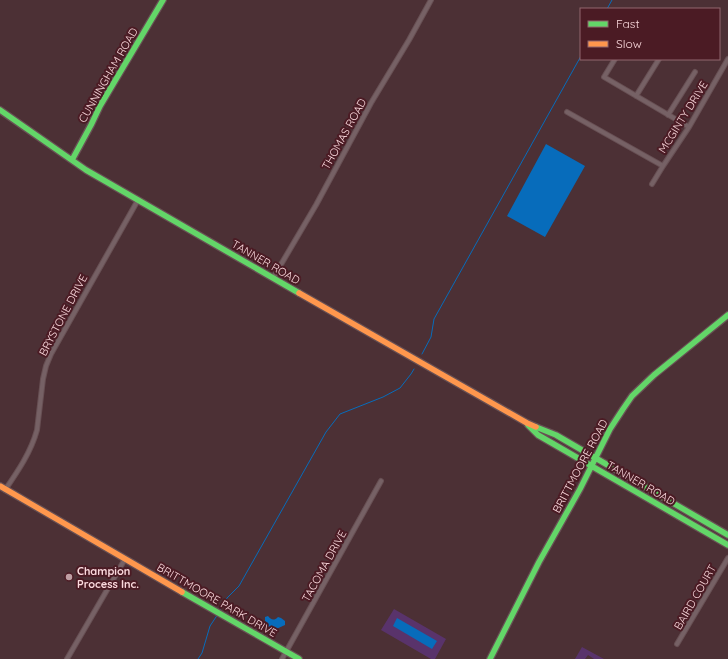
<svg xmlns="http://www.w3.org/2000/svg" width="728" height="659" font-family="Quicksand,sans-serif">
  <style>
    .green { fill: #59336b }
    .water { fill: #076cbb }
    .lines { fill: none; stroke-linecap: round; stroke-linejoin: round }
    .stream { stroke: #076cbb; stroke-width: 1 }
    .street-casing { stroke: #685054; stroke-width: 6 }
    .fast-casing { stroke: #685054; stroke-width: 8 }
    .slow-casing { stroke: #685054; stroke-width: 8 }
    .street { stroke: #766165; stroke-width: 4 }
    .fast { stroke: #63d668; stroke-width: 5.5 }
    .slow { stroke: #ff974d; stroke-width: 5.5 }
    .poi-dot { fill: #be9ea3; stroke: #4b1b24; stroke-width: 1.5 }
    .labels { text-anchor: middle; stroke-width: 4; stroke-linejoin: round; paint-order: stroke }
    .street-label { font-size: 11px; fill: #fbdade; stroke: #4b1b24 }
    .poi-label { font-size: 11px; font-weight: bold; fill: #fbdade; stroke: #4b1b24; text-anchor: start }
  </style>
  <rect width="100%" height="100%" fill="#4c3035"/>
  <path class="green" d="M394 609 446 639 435 659H431L381 630Z
    M582 647 604 659H594L588 655 585 659H575Z"/>
  <path class="water" d="M546 144 585 166 545 237 507 216Z
    M268 616C271 620 274 621 278 617L281 618 285 621V625L274 630H270L268 628V623L265 621V617Z
    M397 618 437 641 432 649 393 626Z"/>
  <g class="lines">
    <path class="stream" d="M607 9 612 0
      M422 354 431 337 434 319 581 56
      M219 611 227 598 239 586 326 432 340 414 383 397 400 388 411 374 414 369
      M198 659 202 653 210 626 218 614"/>
    <g class="street-casing">
      <path id="street" d="M615 59 604 77 689 127
        M636 96 659 59
        M567 112 663 166
        M668 115 695 72
        M652 184 663 166 689 127 728 59
        M273 278 316 205 371 103 409 40 431 0
        M5 490C18 471 31 452 37 430L43 379 46 366 51 354 138 200
        M677 644 728 558
        M67 659 125 559
        M282 659 381 481"/>
    </g>
    <g class="fast-casing">
      <path id="fast" d="M0 110 86 170 299 293
        M72 160 91 125 100 106 163 0
        M528 425 538 435 728 545
        M536 427 556 435 728 535
        M182 592 299 659
        M490 659 539 562 580 489 610 429 623 409 632 396 654 375 728 315"/>
    </g>
    <g class="slow-casing">
      <path id="slow" d="M299 293 527 423 536 427
        M0 486 182 592"/>
    </g>
    <use href="#street" class="street"/>
    <use href="#fast" class="fast"/>
    <use href="#slow" class="slow"/>
  </g>
  <circle class="poi-dot" cx="69" cy="577" r="4"/>
  <g class="labels">
    <g class="street-label">
      <text transform="translate(108 75) rotate(-60)" y="4">CUNNINGHAM ROAD</text>
      <text transform="translate(683 117) rotate(-58)" y="4">MCGINTY DRIVE</text>
      <text transform="translate(344 134) rotate(-61)" y="4">THOMAS ROAD</text>
      <text transform="translate(266 262) rotate(30)" y="4">TANNER ROAD</text>
      <text transform="translate(63 315) rotate(-62)" y="4">BRYSTONE DRIVE</text>
      <text transform="translate(580 466) rotate(-62)" y="4">BRITTMOORE ROAD</text>
      <text transform="translate(641 483) rotate(30)" y="4">TANNER ROAD</text>
      <text transform="translate(324 566) rotate(-61)" y="4">TACOMA DRIVE</text>
      <text transform="translate(695 597) rotate(-60)" y="4">BAIRD COURT</text>
      <text transform="translate(217 600) rotate(30)" y="4">BRITTMOORE PARK DRIVE</text>
    </g>
    <g class="poi-label">
      <text x="77" y="575">Champion<tspan x="77" dy="13">Process Inc.</tspan></text>
    </g>
  </g>
  <rect x="580" y="8" width="140" height="52" fill="#4b1b24" stroke="#91676e"/>
  <rect x="588" y="21" width="20" height="6" fill="#63d668" stroke="#91676e"/>
  <text x="616" y="28" font-size="12" fill="#fbdade">Fast</text>
  <rect x="588" y="41" width="20" height="6" fill="#ff974d" stroke="#91676e"/>
  <text x="616" y="48" font-size="12" fill="#fbdade">Slow</text>
</svg>
